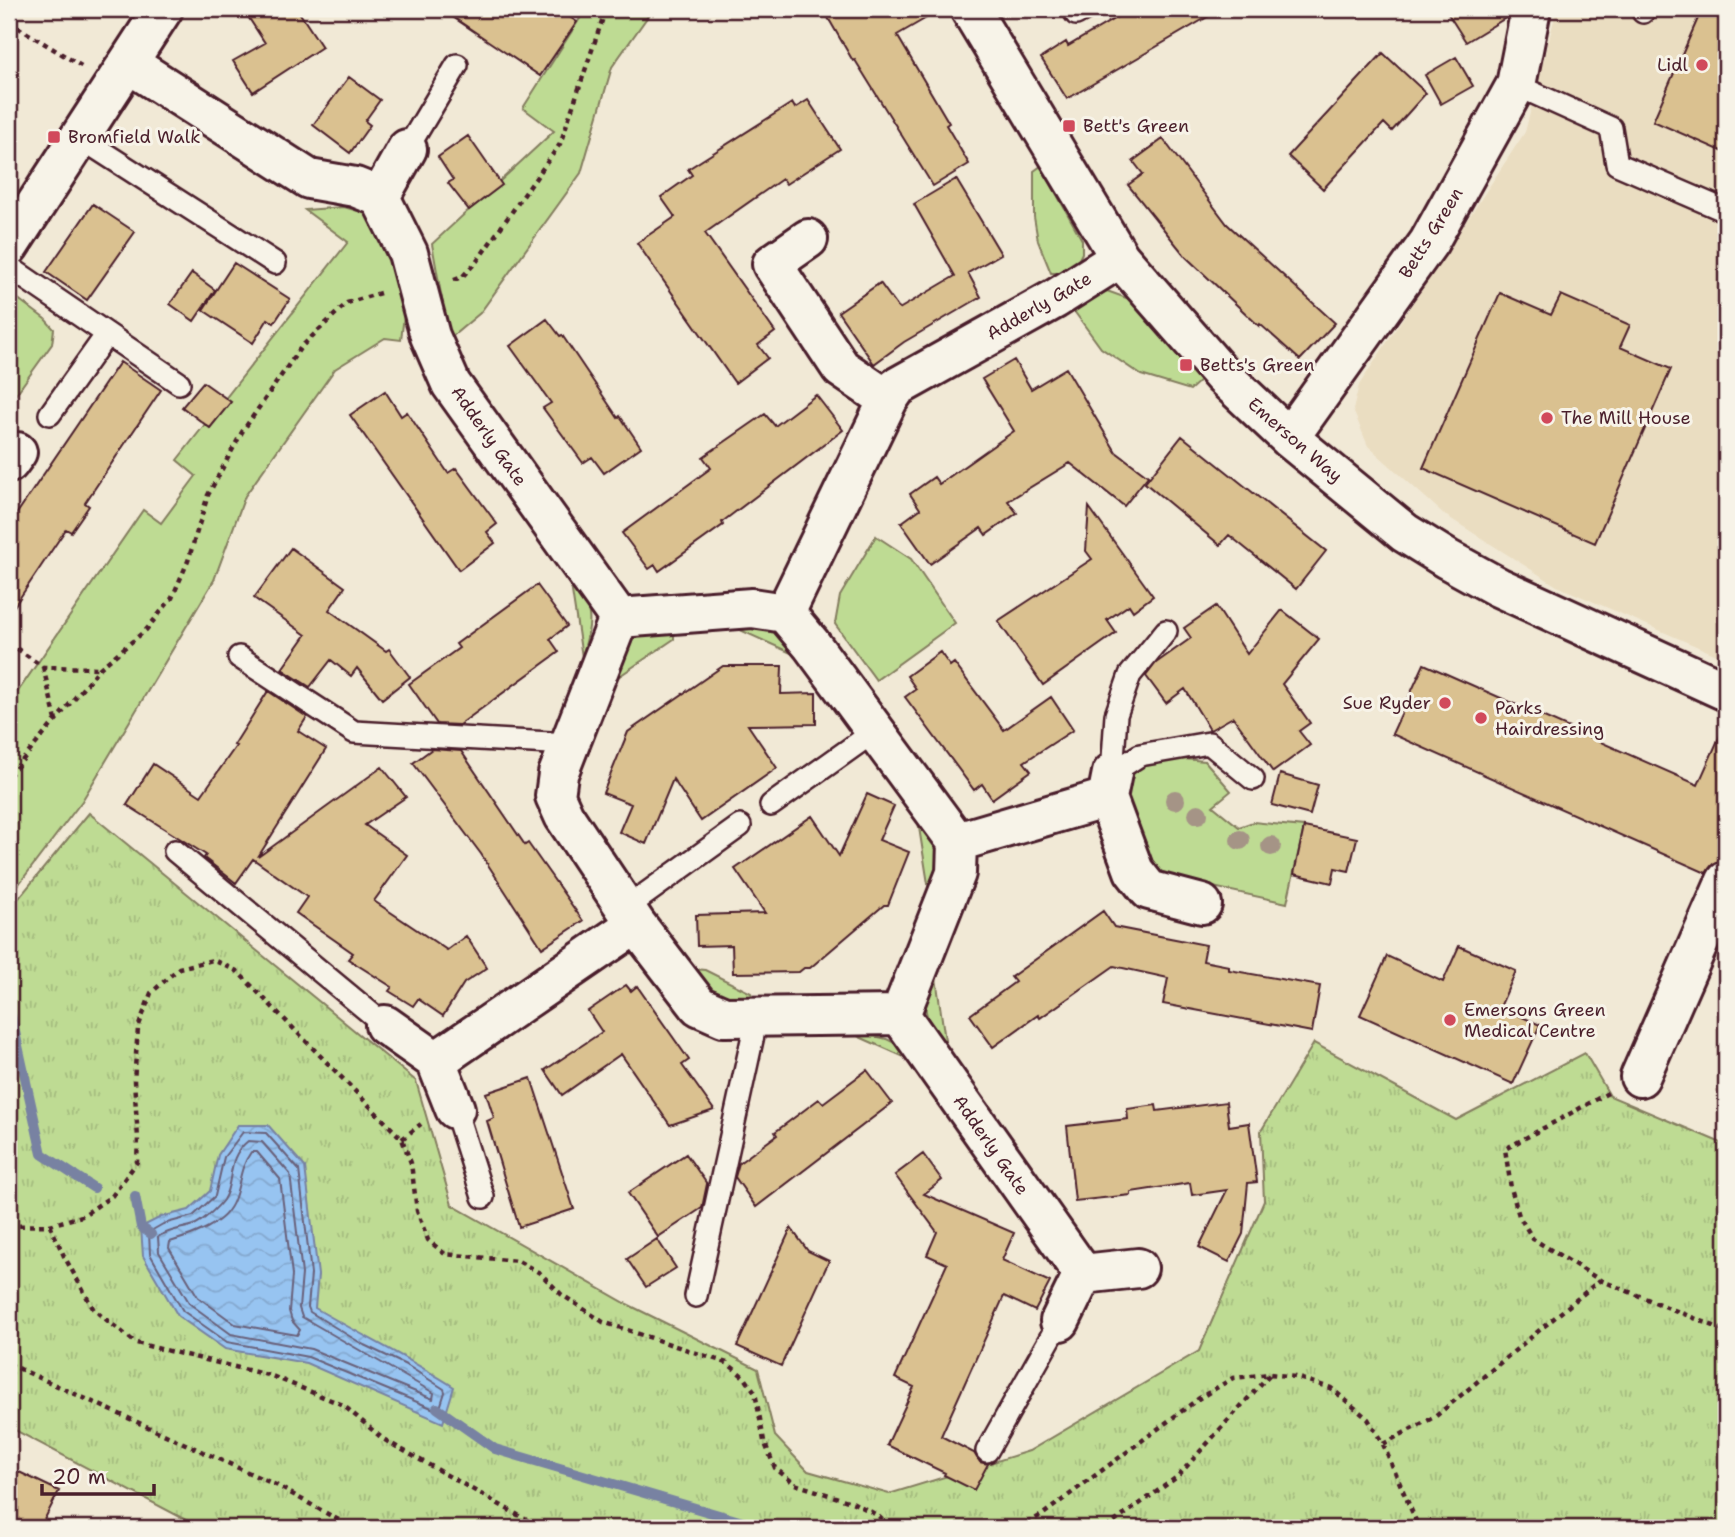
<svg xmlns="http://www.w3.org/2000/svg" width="1735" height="1537" font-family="'Shantell Sans',sans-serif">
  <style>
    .built { fill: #eaddc1 }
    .green { fill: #bedb93; stroke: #847d5f; stroke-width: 2 }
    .park { fill: url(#park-tufts); stroke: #847d5f; stroke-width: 2 }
    .water { fill: url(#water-waves); stroke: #7882a2; stroke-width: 2 }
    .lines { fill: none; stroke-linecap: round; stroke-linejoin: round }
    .shore { stroke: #69617a; stroke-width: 2 }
    .stream { stroke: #7882a2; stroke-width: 10 }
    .building { fill: #dac190; stroke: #4a1f2b; stroke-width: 2 }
    .lane-casing { stroke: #4a1f2b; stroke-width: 26 }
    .street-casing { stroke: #4a1f2b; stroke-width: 44 }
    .path { stroke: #4a1f2b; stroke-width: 4.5; stroke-dasharray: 5 5; stroke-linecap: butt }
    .lane { stroke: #f7f3e8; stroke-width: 21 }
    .street { stroke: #f7f3e8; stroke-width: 38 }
    .tree { fill: #a59486 }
    .poi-dot { fill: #d1495b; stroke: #f7f3e8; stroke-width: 2.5 }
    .labels { text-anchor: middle; stroke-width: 6; stroke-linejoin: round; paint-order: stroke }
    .poi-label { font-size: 18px; fill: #4a1f2b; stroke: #f7f3e8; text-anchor: start }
    .street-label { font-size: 18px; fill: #4a1f2b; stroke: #f7f3e8 }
  </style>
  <defs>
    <pattern id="park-tufts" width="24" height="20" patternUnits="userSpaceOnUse" patternTransform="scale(1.75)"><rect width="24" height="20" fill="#bedb93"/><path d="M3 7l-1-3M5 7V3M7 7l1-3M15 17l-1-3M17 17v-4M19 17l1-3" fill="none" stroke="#a5bc7f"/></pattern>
    <pattern id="water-waves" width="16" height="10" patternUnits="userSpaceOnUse" patternTransform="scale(1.75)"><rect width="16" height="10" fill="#97c4f1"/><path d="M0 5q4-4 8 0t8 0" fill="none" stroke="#84a8cf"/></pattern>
  </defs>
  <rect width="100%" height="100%" fill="#f1e9d6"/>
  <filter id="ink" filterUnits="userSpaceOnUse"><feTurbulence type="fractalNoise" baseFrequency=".0143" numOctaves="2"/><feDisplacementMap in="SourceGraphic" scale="14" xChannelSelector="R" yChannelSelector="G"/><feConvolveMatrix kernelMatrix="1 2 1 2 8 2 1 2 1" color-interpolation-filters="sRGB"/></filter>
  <g filter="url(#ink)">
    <path class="built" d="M1557 9H1726V659L1557 586 1445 515 1368 446 1353 410 1359 385 1525 132Z"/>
    <path class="green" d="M586 9H653L612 67 581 173 480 313 449 339 432 244 554 131 523 108Z
      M1041 166 1082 240V253L1072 273H1051L1038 241 1034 217V171Z
      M344 207 365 213 389 238 408 283 401 340 385 338 335 369 245 496 214 580 82 801 9 897V698L12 700 143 510 161 523 196 476 177 460 348 242 305 210Z
      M1107 291 1132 300 1200 381 1190 390 1141 375 1101 348 1071 307Z
      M9 292 45 319 54 329 52 344 9 404Z
      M876 536 911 559 955 623 876 680 835 624 840 596Z
      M570 578C594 612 593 617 582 657Z
      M674 627V639L618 677H609L630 635Z
      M757 627 774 629 809 661 740 630Z
      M1173 758 1205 761 1231 791 1213 806 1239 827 1253 822 1304 827 1287 903 1153 874 1124 805 1135 769Z
      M917 815C939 849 943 851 929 890Z
      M694 969 705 970 751 993 755 1001C721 999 714 998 694 969Z
      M935 971 946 1047C922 1013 920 1010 935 971Z
      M855 1035C883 1036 894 1037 911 1060Z"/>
    <path class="park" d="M89 813 416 1081 452 1205 627 1304 758 1369 775 1436 808 1471 889 1494 1029 1451 1199 1351 1264 1201 1261 1131 1314 1043 1456 1120 1585 1053 1610 1096 1726 1145V1528H201L9 1427V1253L13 1246 9 1204V910Z"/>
    <path class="water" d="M238 1125H268L305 1167 318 1275 315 1308C361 1335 409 1358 454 1387L443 1423 306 1363 225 1349 178 1316 143 1256 141 1227 161 1217 189 1210 210 1191 218 1155Z"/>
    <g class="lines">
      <path class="shore" d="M243 1132 266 1133 299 1170 311 1274 308 1307 310 1312 364 1345 408 1366 444 1389 445 1392 439 1411 308 1357 227 1342 183 1311 150 1254 149 1232 163 1224 193 1216 215 1196 224 1157Z
        M248 1141 262 1142 290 1174 302 1274 299 1308 302 1317 434 1393 433 1399 311 1349 231 1334 190 1304 159 1252 158 1237C168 1230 182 1229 194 1225 203 1221 217 1208 223 1200 235 1182 225 1159 248 1141Z
        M251 1152H257L280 1179 292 1275 289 1311 292 1321 300 1330 297 1335 235 1324 198 1297 169 1248 170 1242C193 1235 225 1225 234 1200 241 1182 239 1169 251 1152Z"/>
      <path class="stream" d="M9 1005 42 1154 94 1188
        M135 1196 141 1227 151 1234
        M437 1408 495 1449 763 1528"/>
    </g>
    <path class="building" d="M243 9H297L322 47 253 92 233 61 265 43Z
      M441 9H558L577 22 540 76Z
      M823 9H942L897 35 949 123 946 125 969 164 933 186 855 60 853 61Z
      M1131 9H1221L1067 99 1041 58 1066 42 1068 46Z
      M1445 9H1509L1507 17 1466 42Z
      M1702 9H1726V153L1653 121Z
      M1383 53 1426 93 1392 131 1384 123 1323 189 1288 156Z
      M1456 57 1473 86 1441 104 1425 75Z
      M349 77 380 100 365 121 370 125 350 153 313 125Z
      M808 100 840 149 786 184 782 179 705 233 775 332 758 345 768 358 735 383 637 243 675 217 661 197 692 175 688 169 792 103 795 108Z
      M468 136 502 185 469 210 448 183 453 180 438 157Z
      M1163 139 1227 224 1335 323 1300 360 1260 324 1259 326 1186 257 1128 185 1143 174 1133 161Z
      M956 179 1001 254 968 273 981 297 904 342 874 364 838 312 880 283 899 309 955 276 914 204Z
      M93 204 135 232 87 300 46 272Z
      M234 263 290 299 274 323 268 319 253 343 203 310Z
      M192 273 215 290 194 321 170 304Z
      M1500 293 1551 315 1561 295 1630 325 1620 347 1671 369 1595 543 1423 468Z
      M547 319 560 336 562 335 618 418 620 416 641 447 604 473 592 457 583 463 543 408 551 403 510 346Z
      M1014 360 1031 389 1066 368 1116 452 1148 476 1124 506 1070 463 1008 501 1017 513 986 535 981 528 930 564 901 523 920 509 910 494 934 477 939 484 1014 431 982 379Z
      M120 362 161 390 85 503 89 506 71 532 66 529 9 614V525Z
      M203 382 231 402 210 428 182 407Z
      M385 391 401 416 407 412 448 473 456 468 497 524 487 532 495 543 459 570 350 415Z
      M816 395 843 430 722 522 723 525 659 571 655 565 649 569 622 533 711 468 703 457 765 414 775 426Z
      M1182 436 1326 551 1296 589 1229 535 1220 545 1145 483Z
      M1089 507 1153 596 1133 611 1129 605 1107 620 1116 633 1043 685 998 621 1092 559 1086 551Z
      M291 548 345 587 329 610 386 651 389 649 410 677 382 699 357 668 351 676 331 660 310 687 282 669 306 635 254 598Z
      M537 585 567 626 550 639 559 652 459 725 437 724 409 684 459 648 456 644Z
      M1216 606 1247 654 1282 610 1319 639 1282 684 1310 723 1299 731 1310 745 1273 772 1233 717 1210 730 1185 689 1166 703 1146 676 1156 663 1191 638 1184 628Z
      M940 652 950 666 954 663 1004 730 1051 697 1073 730 1024 762 1031 771 992 799 982 784 974 790 905 697 916 689 907 676Z
      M1424 664 1698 785 1726 722V849L1721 860 1713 864 1706 873 1392 734Z
      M723 666H782L781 694 816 693V724L748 725 777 768 701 821 673 779 646 844 619 832 631 804 603 793 628 732Z
      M268 691 307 717 298 731 326 749 258 857 382 767 406 797 365 825 407 855 374 901 447 950 466 936 487 968 464 983 443 1016 418 999 413 1006 389 991 392 987 348 959 353 953 296 913 307 897 253 859 236 883 204 858 206 855 127 805 153 764 201 796 236 746 234 745Z
      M432 749 461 751 525 845 528 843 583 921 542 948 481 854 413 763Z
      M1280 774 1318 785 1310 815 1272 805Z
      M867 794 894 806 879 840 909 852 888 905H884L810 968H804L799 972 733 973 732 945 697 946 696 915 765 913 735 869 812 816 839 856Z
      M1304 827 1357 838 1349 871 1335 868 1332 883 1294 874Z
      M1103 911 1114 927 1206 945 1203 961 1229 966V970L1320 986 1312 1032 1163 1004 1168 978 1114 966 1040 1018 1038 1015 993 1047 970 1015 1015 982 1011 977Z
      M1459 946 1516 971 1500 1007 1540 1025 1513 1084 1360 1015 1387 956 1443 982Z
      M626 985 631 991 637 986 689 1060 682 1065 714 1110 670 1125 621 1054 562 1095 545 1070 602 1032 588 1011Z
      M867 1070 892 1103 756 1207 735 1177 739 1163 777 1135 775 1132 819 1099 823 1103Z
      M531 1078 574 1209 519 1227 487 1121 494 1118 486 1093Z
      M1226 1102 1229 1126 1249 1123 1257 1182 1248 1183 1243 1234 1229 1262 1199 1247 1227 1190 1192 1195 1190 1183 1131 1192V1195L1075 1201 1067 1126 1128 1119 1127 1109 1156 1105 1157 1111Z
      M686 1154 707 1184 702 1208 658 1237 628 1193Z
      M923 1154 942 1180 924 1194 1014 1233 1002 1260 1050 1282 1035 1311 1004 1296 941 1436 974 1453 980 1462 988 1464 974 1490 944 1475 945 1473 887 1445 914 1387 895 1378 947 1264 927 1255 937 1232 895 1175Z
      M791 1228 808 1251 829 1261 781 1366 737 1346Z
      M657 1239 676 1268 646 1287 627 1259Z
      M17 1471 59 1491 40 1528H9V1489Z"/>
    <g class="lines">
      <g class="lane-casing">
        <path id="lane" d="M1073 9 1076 14 1085 9
          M1643 12 1644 9
          M1516 85 1611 128 1617 164 1726 211
          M79 137 275 263
          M407 149 457 65
          M9 267 179 383
          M50 414 107 334
          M239 657 354 732 569 744
          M1112 773 1140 755 1209 743 1253 779
          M1112 773 1116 715 1130 675 1166 631
          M771 805 875 731
          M175 851 385 1025
          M626 908 740 826
          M455 1109 483 1197
          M696 1296 757 1017
          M987 1451 1060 1321"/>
      </g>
      <g class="street-casing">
        <path id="street" d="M970 9 1120 258 1223 376 1289 438 1405 533 1447 559 1498 587 1726 691
          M128 63 309 179 355 187 380 197 408 253 430 336 451 384 619 618
          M380 197 407 149
          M808 239 772 264 841 368 888 400
          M9 246 163 9
          M1289 438 1429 242 1516 85 1531 9
          M9 463 17 452
          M752 608 785 613 811 644 957 842 956 873 900 1015 724 1017 699 1006 636 924 564 816 555 796 558 774 619 618Z
          M785 613 888 400 897 387 1055 299 1120 258
          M1112 773 1107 798 1134 871 1149 890 1202 904
          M957 842 1107 798
          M900 1015 1083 1274 1138 1268
          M385 1025 436 1061 636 924
          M436 1061 455 1109
          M1640 1077 1726 881
          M1060 1321 1083 1274"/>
      </g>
      <path class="path" d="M9 22 83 67
        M454 280 462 277 477 261 560 144 606 9
        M9 643 43 667 99 668
        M43 667 56 720
        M9 776 100 668 146 630 172 598 188 561 208 495 242 432 301 347 347 303 380 293
        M1608 1093 1505 1149 1511 1188 1519 1216 1533 1239 1600 1280 1726 1331
        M402 1139 421 1124
        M50 1225 64 1256 94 1310 136 1343 272 1376 343 1405 383 1439 541 1528
        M9 1226 50 1225 82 1216 112 1196 137 1162 138 1138 134 1081 138 1028 151 993 179 968 213 960 237 971 402 1139 411 1163 417 1211 428 1240 445 1254 518 1261 540 1273 561 1294 603 1322 727 1363 745 1378 755 1392 764 1441 775 1468 795 1484 854 1503 877 1515 891 1528
        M9 1364 276 1485 353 1528
        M1383 1444 1436 1416 1600 1280
        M1018 1528 1042 1515 1198 1399 1233 1378 1270 1374 1295 1377 1331 1388 1368 1419 1383 1444 1419 1528
        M1106 1528 1177 1477 1270 1374"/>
      <use href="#lane" class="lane"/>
      <use href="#street" class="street"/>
    </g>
    <g class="tree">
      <circle cx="1175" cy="800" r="10"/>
      <circle cx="1198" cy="814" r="10"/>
      <circle cx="1240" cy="840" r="10"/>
      <circle cx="1271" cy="846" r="10"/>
    </g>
  </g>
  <g class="poi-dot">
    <circle cx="1702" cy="65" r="7"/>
    <rect x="1062" y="119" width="14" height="14" rx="3.5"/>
    <rect x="47" y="130" width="14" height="14" rx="3.5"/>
    <rect x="1179" y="358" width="14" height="14" rx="3.5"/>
    <circle cx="1547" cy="418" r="7"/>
    <circle cx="1445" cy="703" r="7"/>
    <circle cx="1481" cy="718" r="7"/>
    <circle cx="1450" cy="1020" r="7"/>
  </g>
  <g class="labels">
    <g class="poi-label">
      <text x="1688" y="71" text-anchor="end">Lidl</text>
      <text x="1083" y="132">Bett's Green</text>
      <text x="68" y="143">Bromfield Walk</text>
      <text x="1200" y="371">Betts's Green</text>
      <text x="1561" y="424">The Mill House</text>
      <text x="1431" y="709" text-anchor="end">Sue Ryder</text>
      <text x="1495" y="714">Parks<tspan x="1495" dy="21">Hairdressing</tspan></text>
      <text x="1464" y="1016">Emersons Green<tspan x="1464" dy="21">Medical Centre</tspan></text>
    </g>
    <g class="street-label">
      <text transform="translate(1431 233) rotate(-58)" y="6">Betts Green</text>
      <text transform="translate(1039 306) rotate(-30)" y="6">Adderly Gate</text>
      <text transform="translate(489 436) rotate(55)" y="6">Adderly Gate</text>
      <text transform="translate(1295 440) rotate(41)" y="6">Emerson Way</text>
      <text transform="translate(991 1145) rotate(55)" y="6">Adderly Gate</text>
    </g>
  </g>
  <rect width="1735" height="1537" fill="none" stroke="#f7f3e8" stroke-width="35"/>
  <rect x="18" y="18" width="1700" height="1502" fill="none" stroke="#4a1f2b" stroke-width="2.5" filter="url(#ink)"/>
  <path d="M42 1484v10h112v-10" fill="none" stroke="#4a1f2b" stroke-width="3.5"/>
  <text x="52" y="1484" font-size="21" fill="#4a1f2b" stroke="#f7f3e8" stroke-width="5" paint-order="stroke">20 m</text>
</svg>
